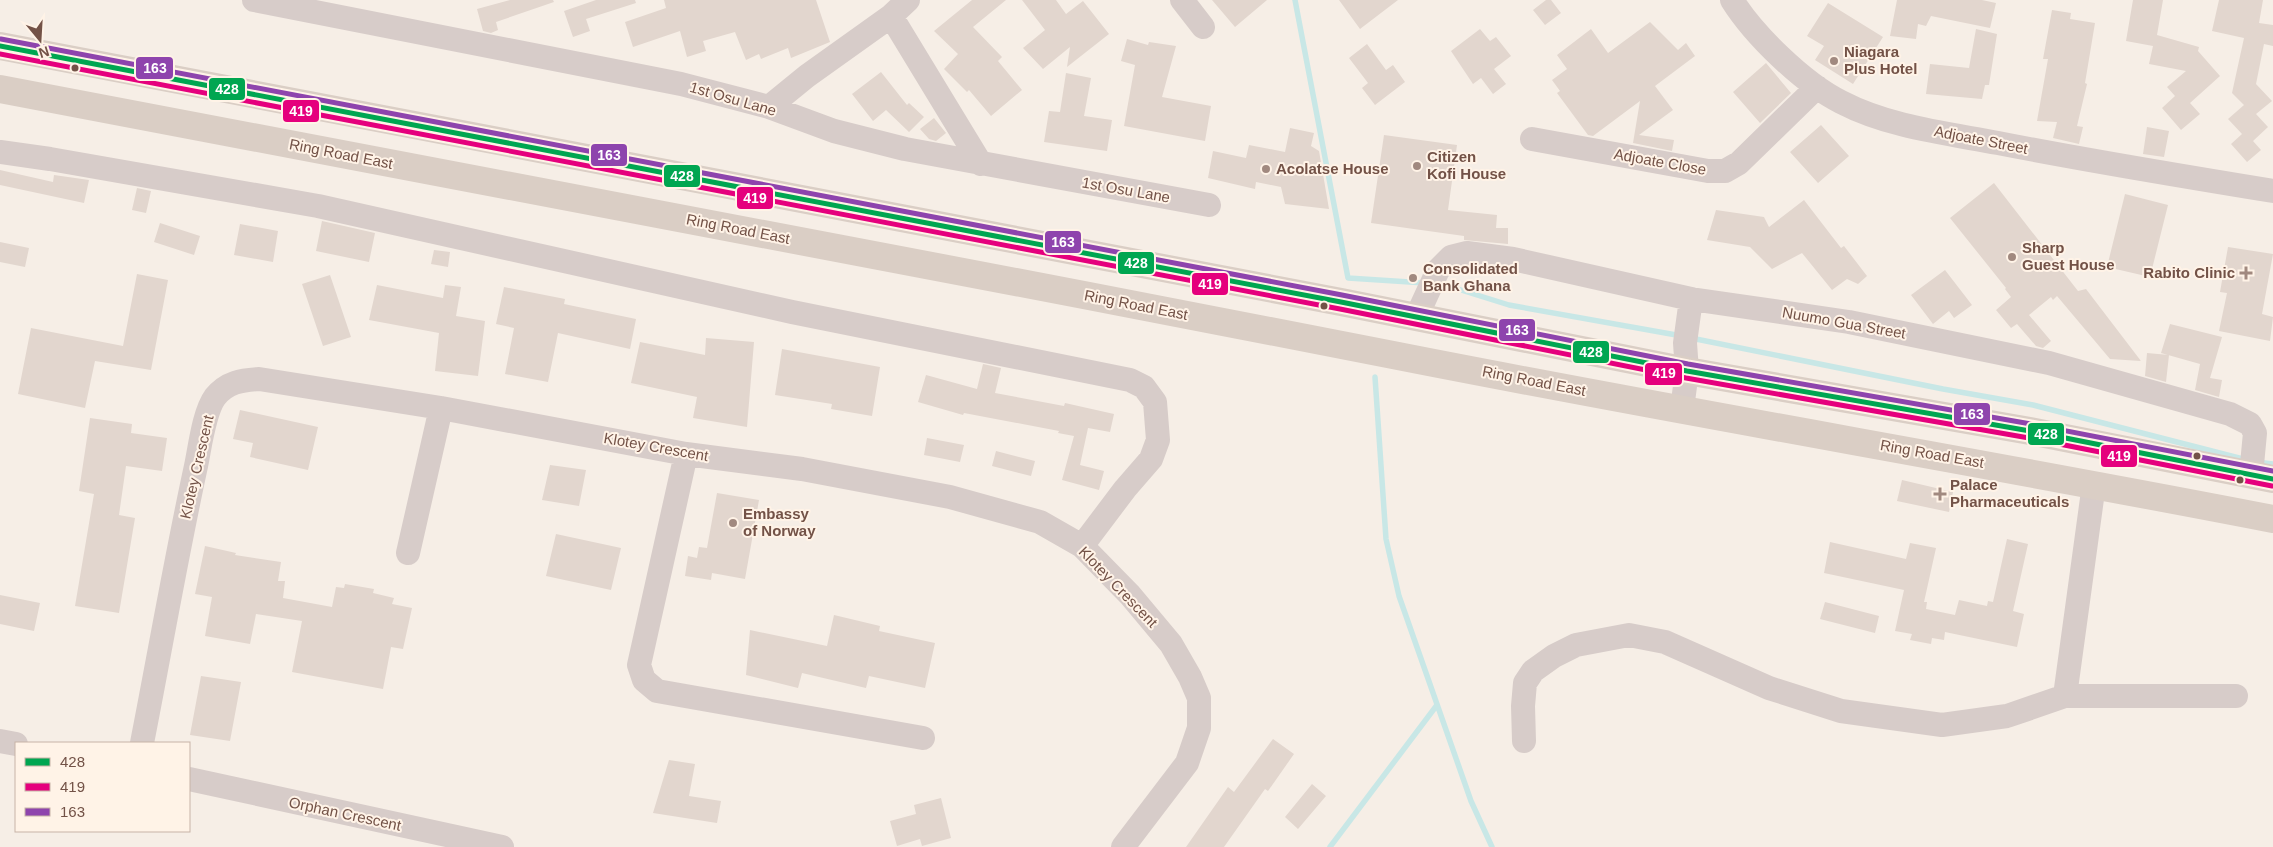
<svg xmlns="http://www.w3.org/2000/svg" width="2273" height="847" font-family="Helvetica,sans-serif">
  <style>
    .lines { fill: none; stroke-linecap: round; stroke-linejoin: round }
    .stream { stroke: #c8e7e6; stroke-width: 5.5 }
    .building { fill: #e2d6ce }
    .minor { stroke: #d7ccc9; stroke-width: 24 }
    .major { stroke: #dacec5; stroke-width: 28 }
    .bus-1-casing { stroke: #fff3e7; stroke-width: 9 }
    .bus-2-casing { stroke: #fff3e7; stroke-width: 9 }
    .bus-3-casing { stroke: #fff3e7; stroke-width: 9 }
    .bus-1 { stroke: #00a651; stroke-width: 5 }
    .bus-2 { stroke: #e5007d; stroke-width: 5 }
    .bus-3 { stroke: #8e44ad; stroke-width: 5 }
    .poi-dot { fill: #a1897f; stroke: #fff3e7; stroke-width: 2 }
    .bus-dot { fill: #735247; stroke: #fff3e7; stroke-width: 2 }
    .labels { text-anchor: middle; stroke-width: 4; stroke-linejoin: round; paint-order: stroke }
    .poi-label { font-size: 15px; font-weight: bold; fill: #735247; stroke: #fff3e7; text-anchor: start }
    .street-label { font-size: 15px; fill: #735247; stroke: #fff3e7 }
    .line-badge { stroke: #fff3e7; stroke-width: 2 }
    .badge-label { font-size: 14px; text-anchor: middle; font-weight: bold; fill: #fff }
  </style>
  <rect width="100%" height="100%" fill="#f6eee6"/>
  <g class="lines">
    <path class="stream" d="M1295 0 1348 278 1425 283
      M1437 284 1445 285 1509 305 1682 336
      M1691 338 1943 389 2033 405 2243 459
      M1375 377 1386 539 1399 596 1471 801 1492 847
      M2257 462 2273 464
      M1330 847 1437 705"/>
  </g>
  <path class="building" d="M510 0H553L554 2 496 22 498 30 491 33 483 31 477 9Z
    M596 0H635L636 3 586 19 590 31 573 37 564 11Z
    M664 0H816L830 42 791 58 788 48 761 59 759 54 746 60 735 32 703 41 706 51 687 57 680 31 633 47 625 22 666 8Z
    M972 0H1006L973 27 1002 57 998 61 1022 90 991 116 969 90 967 92 944 69 958 54 934 31Z
    M1022 0H1056L1066 14 1083 1 1109 34 1067 67 1070 47 1043 69 1023 48 1045 30Z
    M1212 0H1267L1235 27Z
    M1339 0H1398L1360 29Z
    M1546 0H1551L1561 13 1545 25 1533 10Z
    M1897 0H1982L1996 3 1990 28 1931 16 1926 26 1918 24 1916 39 1890 36Z
    M2133 0H2163L2157 35 2199 47 2198 51 2220 76 2190 103 2200 114 2181 130 2162 108 2175 96 2167 87 2186 71 2149 64 2153 46 2126 41Z
    M2219 0H2263L2259 23 2273 25V46L2264 44 2256 84 2272 101 2256 114 2268 127 2253 141 2261 150 2247 162 2231 144 2242 134 2228 119 2244 105 2232 93 2244 38 2212 31Z
    M1828 3 1883 37 1853 84 1815 60 1824 46 1807 36Z
    M2052 10 2071 13 2070 19 2095 23 2085 83 2087 84 2077 126 2083 127 2079 144 2053 138 2057 122 2037 121 2048 59H2043Z
    M1650 22 1678 50 1686 43 1695 56 1655 86 1673 110 1639 135 1674 140 1672 151 1633 143 1640 101 1593 136 1588 135 1557 93 1560 91 1552 80 1567 69 1557 55 1591 29 1608 53Z
    M1480 29 1490 41 1496 37 1511 56 1494 69 1506 84 1493 94 1481 78 1473 84 1451 51Z
    M1976 29 1997 34 1989 85H1985L1982 99 1926 94 1930 64 1969 68Z
    M1127 39 1148 45 1149 42 1176 46 1162 97 1211 106 1205 141 1124 126 1135 65 1121 61Z
    M1367 44 1386 70 1393 65 1405 82 1375 105 1362 88 1368 83 1349 58Z
    M1766 63 1791 93 1760 123 1733 92Z
    M881 72 907 105 909 103 924 117 909 132 886 110 873 121 852 94Z
    M1066 73 1091 78 1084 116 1112 120 1107 151 1044 142 1049 111 1060 112Z
    M934 118 946 133 936 141 929 139 920 129Z
    M1821 125 1849 156 1818 183 1790 152Z
    M2147 127 2169 131 2164 157 2143 154Z
    M1290 128 1314 133 1311 146 1319 151 1329 209 1285 204 1281 187 1256 182 1255 189 1208 178 1213 151 1246 158 1249 145 1285 152Z
    M1384 135 1457 145 1448 210 1497 215 1496 228H1508V244L1464 240V236L1371 223Z
    M0 170 53 182 54 175 89 180 84 203 0 185Z
    M1994 183 2078 291 2086 289 2141 361 2110 359 2057 296 2053 300 2051 297 2029 315 2051 341 2043 348 2036 346 2017 324 2011 328 1996 310 2011 297 2005 289 2006 288 1950 218Z
    M137 188 151 191 146 213 132 210Z
    M2125 194 2168 205 2150 277 2107 267Z
    M1804 200 1841 248 1844 246 1867 276 1858 284 1847 279 1832 290 1802 253 1772 269 1750 247 1707 240 1716 210 1764 217 1769 227Z
    M322 221 375 233 369 262 316 251Z
    M160 223 200 236 194 255 154 242Z
    M240 224 278 231 273 262 234 255Z
    M0 242 29 248 25 267 0 262Z
    M2228 247 2273 254 2262 314 2273 317 2270 341 2219 331 2227 293 2220 292Z
    M434 250 450 252 448 267 431 264Z
    M1945 270 1972 305 1954 318 1949 311 1933 324 1911 295Z
    M137 274 168 280 151 370 95 361 85 408 18 394 31 328 123 346Z
    M330 275 351 337 323 346 302 284Z
    M377 285 443 298 445 285 461 287 456 316 485 321 478 376 435 371 439 333 369 320Z
    M504 287 565 299 564 304 636 319 630 349 558 333 548 382 505 374 514 328 496 324Z
    M2170 324 2222 337 2210 378 2222 380 2219 397 2195 390 2200 364 2161 353Z
    M706 338 754 342 747 427 693 418 697 397 631 383 640 342 705 355Z
    M782 349 880 367 872 416 831 409 832 404 775 395Z
    M2147 353 2169 355 2166 382 2145 376Z
    M983 364 1001 368 995 393 1064 406 1065 403 1114 414 1110 432 1088 428 1080 465 1104 471 1099 490 1062 480 1074 436 1058 433 1059 431 964 413 963 415 918 402 926 375 977 389Z
    M240 410 318 427 308 470 250 457 253 443 233 439Z
    M90 418 132 424 131 433 167 438 162 471 126 466 119 515 135 518 119 613 75 606 94 494 79 491Z
    M927 438 964 445 960 462 924 455Z
    M996 451 1035 461 1031 476 992 466Z
    M550 465 586 470 579 506 542 500Z
    M1902 480 1953 492 1949 512 1897 501Z
    M717 493 759 500 745 579 712 573 711 580 685 576 688 556 697 558 699 547 707 548Z
    M556 534 621 548 611 590 546 576Z
    M2007 539 2028 544 2013 611 2024 614 2017 647 1945 632 1944 640 1932 638 1931 644 1910 640 1912 634 1895 631 1904 590 1824 573 1830 542 1906 559 1910 543 1936 548 1924 602H1927L1926 609 1955 615 1959 600 1987 606 1988 601 1993 602Z
    M205 546 236 553 235 555 281 562 278 581H285L283 598 332 607 336 587 344 588 345 584 374 589 373 593 394 598 392 604 412 608 403 649 391 647 383 689 292 672 302 621 256 614 250 644 205 636 212 597 195 594Z
    M0 595 40 603 34 631 0 624Z
    M1825 602 1879 616 1875 633 1820 619Z
    M834 615 880 626 879 631 935 643 925 688 869 676 866 688 802 673 798 688 746 675 750 630 827 646Z
    M201 676 241 682 230 741 190 735Z
    M1273 739 1294 754 1268 791 1265 789 1224 847H1186L1228 787 1234 792Z
    M669 760 695 764 689 796 721 801 717 823 653 813Z
    M1312 784 1326 796 1298 829 1285 817Z
    M941 798 951 838 922 846 920 839 897 846 890 821 916 814 914 805Z"/>
  <g class="lines">
    <path class="minor" d="M254 0 681 84 769 107 834 131 905 149 1209 205
      M1182 0 1203 27
      M1732 0C1754 35 1803 83 1841 102 1889 127 1945 133 1998 143 2089 161 2181 176 2273 191
      M891 16 981 164
      M769 107 807 76 891 16 908 0
      M1532 139 1708 171H1725L1739 163 1817 87
      M0 152 50 159 318 206 792 312 1130 380 1144 387 1155 402 1158 440 1151 459 1125 489 1082 546
      M1416 318 1438 270 1451 257 1467 253 1513 259 1691 299 1849 322 2049 363 2230 414 2250 424 2255 433 2251 475
      M1682 409 1687 371 1685 343 1691 299
      M686 454 639 665 644 680 657 691 923 738
      M408 553 441 408
      M2065 696 2094 484
      M0 741 16 744
      M1524 741 1523 706 1525 683 1533 671 1554 656 1576 645 1629 635 1665 642 1769 688 1841 711 1942 725 2007 716 2065 696H2236
      M142 743C160 651 176 558 196 466 200 447 204 412 215 397 227 382 242 380 259 379L441 408 686 454 802 469 950 497 1040 522 1082 546 1130 595 1171 644 1190 677 1199 698V728L1187 763 1123 847
      M189 779 502 847"/>
    <path class="major" d="M0 46 1341 302 1687 371 2030 431 2273 479
      M0 89C464 177 929 264 1393 355 1686 413 1980 462 2273 519"/>
    <g class="bus-1-casing">
      <path id="bus-1" d="M0 46 1341 302 1687 371 2030 431 2273 479"/>
    </g>
    <g class="bus-2-casing">
      <path id="bus-2" d="M0 54 1340 309 1686 378 2029 438 2272 486"/>
    </g>
    <g class="bus-3-casing">
      <path id="bus-3" d="M1 39 1342 295 1688 364 2031 424 2273 471"/>
    </g>
    <use href="#bus-1" class="bus-1"/>
    <use href="#bus-2" class="bus-2"/>
    <use href="#bus-3" class="bus-3"/>
  </g>
  <g class="poi-dot">
    <circle cx="1834" cy="61" r="5"/>
    <circle cx="1417" cy="166" r="5"/>
    <circle cx="1266" cy="169" r="5"/>
    <circle cx="2012" cy="257" r="5"/>
    <path d="M2243.5 265.5h5v5h5v5h-5v5h-5v-5h-5v-5h5z"/>
    <circle cx="1413" cy="278" r="5"/>
    <path d="M1937.5 486.5h5v5h5v5h-5v5h-5v-5h-5v-5h5z"/>
    <circle cx="733" cy="523" r="5"/>
  </g>
  <g class="bus-dot">
    <circle cx="75" cy="68" r="4.5"/>
    <circle cx="1324" cy="306" r="4.5"/>
    <circle cx="2197" cy="456" r="4.5"/>
    <circle cx="2240" cy="480" r="4.5"/>
  </g>
  <g class="labels">
    <g class="poi-label">
      <text x="1844" y="57">Niagara<tspan x="1844" dy="17">Plus Hotel</tspan></text>
      <text x="1427" y="162">Citizen<tspan x="1427" dy="17">Kofi House</tspan></text>
      <text x="1276" y="174">Acolatse House</text>
      <text x="2022" y="253">Sharp<tspan x="2022" dy="17">Guest House</tspan></text>
      <text x="1423" y="274">Consolidated<tspan x="1423" dy="17">Bank Ghana</tspan></text>
      <text x="2235" y="278" text-anchor="end">Rabito Clinic</text>
      <text x="1950" y="490">Palace<tspan x="1950" dy="17">Pharmaceuticals</tspan></text>
      <text x="743" y="519">Embassy<tspan x="743" dy="17">of Norway</tspan></text>
    </g>
    <g class="street-label">
      <text transform="translate(733 99) rotate(16)" y="5">1st Osu Lane</text>
      <text transform="translate(1981 140) rotate(11)" y="5">Adjoate Street</text>
      <text transform="translate(341 154) rotate(11)" y="5">Ring Road East</text>
      <text transform="translate(1660 162) rotate(10)" y="5">Adjoate Close</text>
      <text transform="translate(1126 190) rotate(10)" y="5">1st Osu Lane</text>
      <text transform="translate(738 229) rotate(11)" y="5">Ring Road East</text>
      <text transform="translate(1136 305) rotate(11)" y="5">Ring Road East</text>
      <text transform="translate(1844 323) rotate(10)" y="5">Nuumo Gua Street</text>
      <text transform="translate(1534 381) rotate(11)" y="5">Ring Road East</text>
      <text transform="translate(656 447) rotate(10)" y="5">Klotey Crescent</text>
      <text transform="translate(1932 454) rotate(10)" y="5">Ring Road East</text>
      <text transform="translate(197 467) rotate(-77)" y="5">Klotey Crescent</text>
      <text transform="translate(1118 587) rotate(46)" y="5">Klotey Crescent</text>
      <text transform="translate(345 814) rotate(12)" y="5">Orphan Crescent</text>
    </g>
  </g>
  <g class="line-badge">
    <rect x="135" y="56" width="39" height="24" rx="5" fill="#8e44ad"/>
    <rect x="208" y="77" width="38" height="24" rx="5" fill="#00a651"/>
    <rect x="282" y="99" width="38" height="24" rx="5" fill="#e5007d"/>
    <rect x="590" y="143" width="38" height="24" rx="5" fill="#8e44ad"/>
    <rect x="663" y="164" width="38" height="24" rx="5" fill="#00a651"/>
    <rect x="736" y="186" width="38" height="24" rx="5" fill="#e5007d"/>
    <rect x="1044" y="230" width="38" height="24" rx="5" fill="#8e44ad"/>
    <rect x="1117" y="251" width="38" height="24" rx="5" fill="#00a651"/>
    <rect x="1191" y="272" width="38" height="24" rx="5" fill="#e5007d"/>
    <rect x="1498" y="318" width="38" height="24" rx="5" fill="#8e44ad"/>
    <rect x="1572" y="340" width="38" height="24" rx="5" fill="#00a651"/>
    <rect x="1644" y="362" width="39" height="24" rx="5" fill="#e5007d"/>
    <rect x="1953" y="402" width="38" height="24" rx="5" fill="#8e44ad"/>
    <rect x="2027" y="422" width="38" height="24" rx="5" fill="#00a651"/>
    <rect x="2100" y="444" width="38" height="24" rx="5" fill="#e5007d"/>
  </g>
  <g class="badge-label">
    <text x="155" y="73">163</text>
    <text x="227" y="94">428</text>
    <text x="301" y="116">419</text>
    <text x="609" y="160">163</text>
    <text x="682" y="181">428</text>
    <text x="755" y="203">419</text>
    <text x="1063" y="247">163</text>
    <text x="1136" y="268">428</text>
    <text x="1210" y="289">419</text>
    <text x="1517" y="335">163</text>
    <text x="1591" y="357">428</text>
    <text x="1664" y="378">419</text>
    <text x="1972" y="419">163</text>
    <text x="2046" y="439">428</text>
    <text x="2119" y="461">419</text>
  </g>
  <rect x="15" y="742" width="175" height="90" fill="#fff3e7" stroke="#c7b3a7"/>
  <rect x="25" y="758" width="25" height="8" fill="#00a651" stroke="#c7b3a7"/>
  <text x="60" y="767" font-size="15" fill="#735247">428</text>
  <rect x="25" y="783" width="25" height="8" fill="#e5007d" stroke="#c7b3a7"/>
  <text x="60" y="792" font-size="15" fill="#735247">419</text>
  <rect x="25" y="808" width="25" height="8" fill="#8e44ad" stroke="#c7b3a7"/>
  <text x="60" y="817" font-size="15" fill="#735247">163</text>
  <g transform="translate(40 40) rotate(162)" stroke="#fff3e7" stroke-width="4" paint-order="stroke">
  <path d="M0-4L9 19L0 12L-9 19Z" fill="#735247"/>
  <text y="-8" font-size="14" font-weight="bold" text-anchor="middle" fill="#735247">N</text>
  </g>
</svg>
